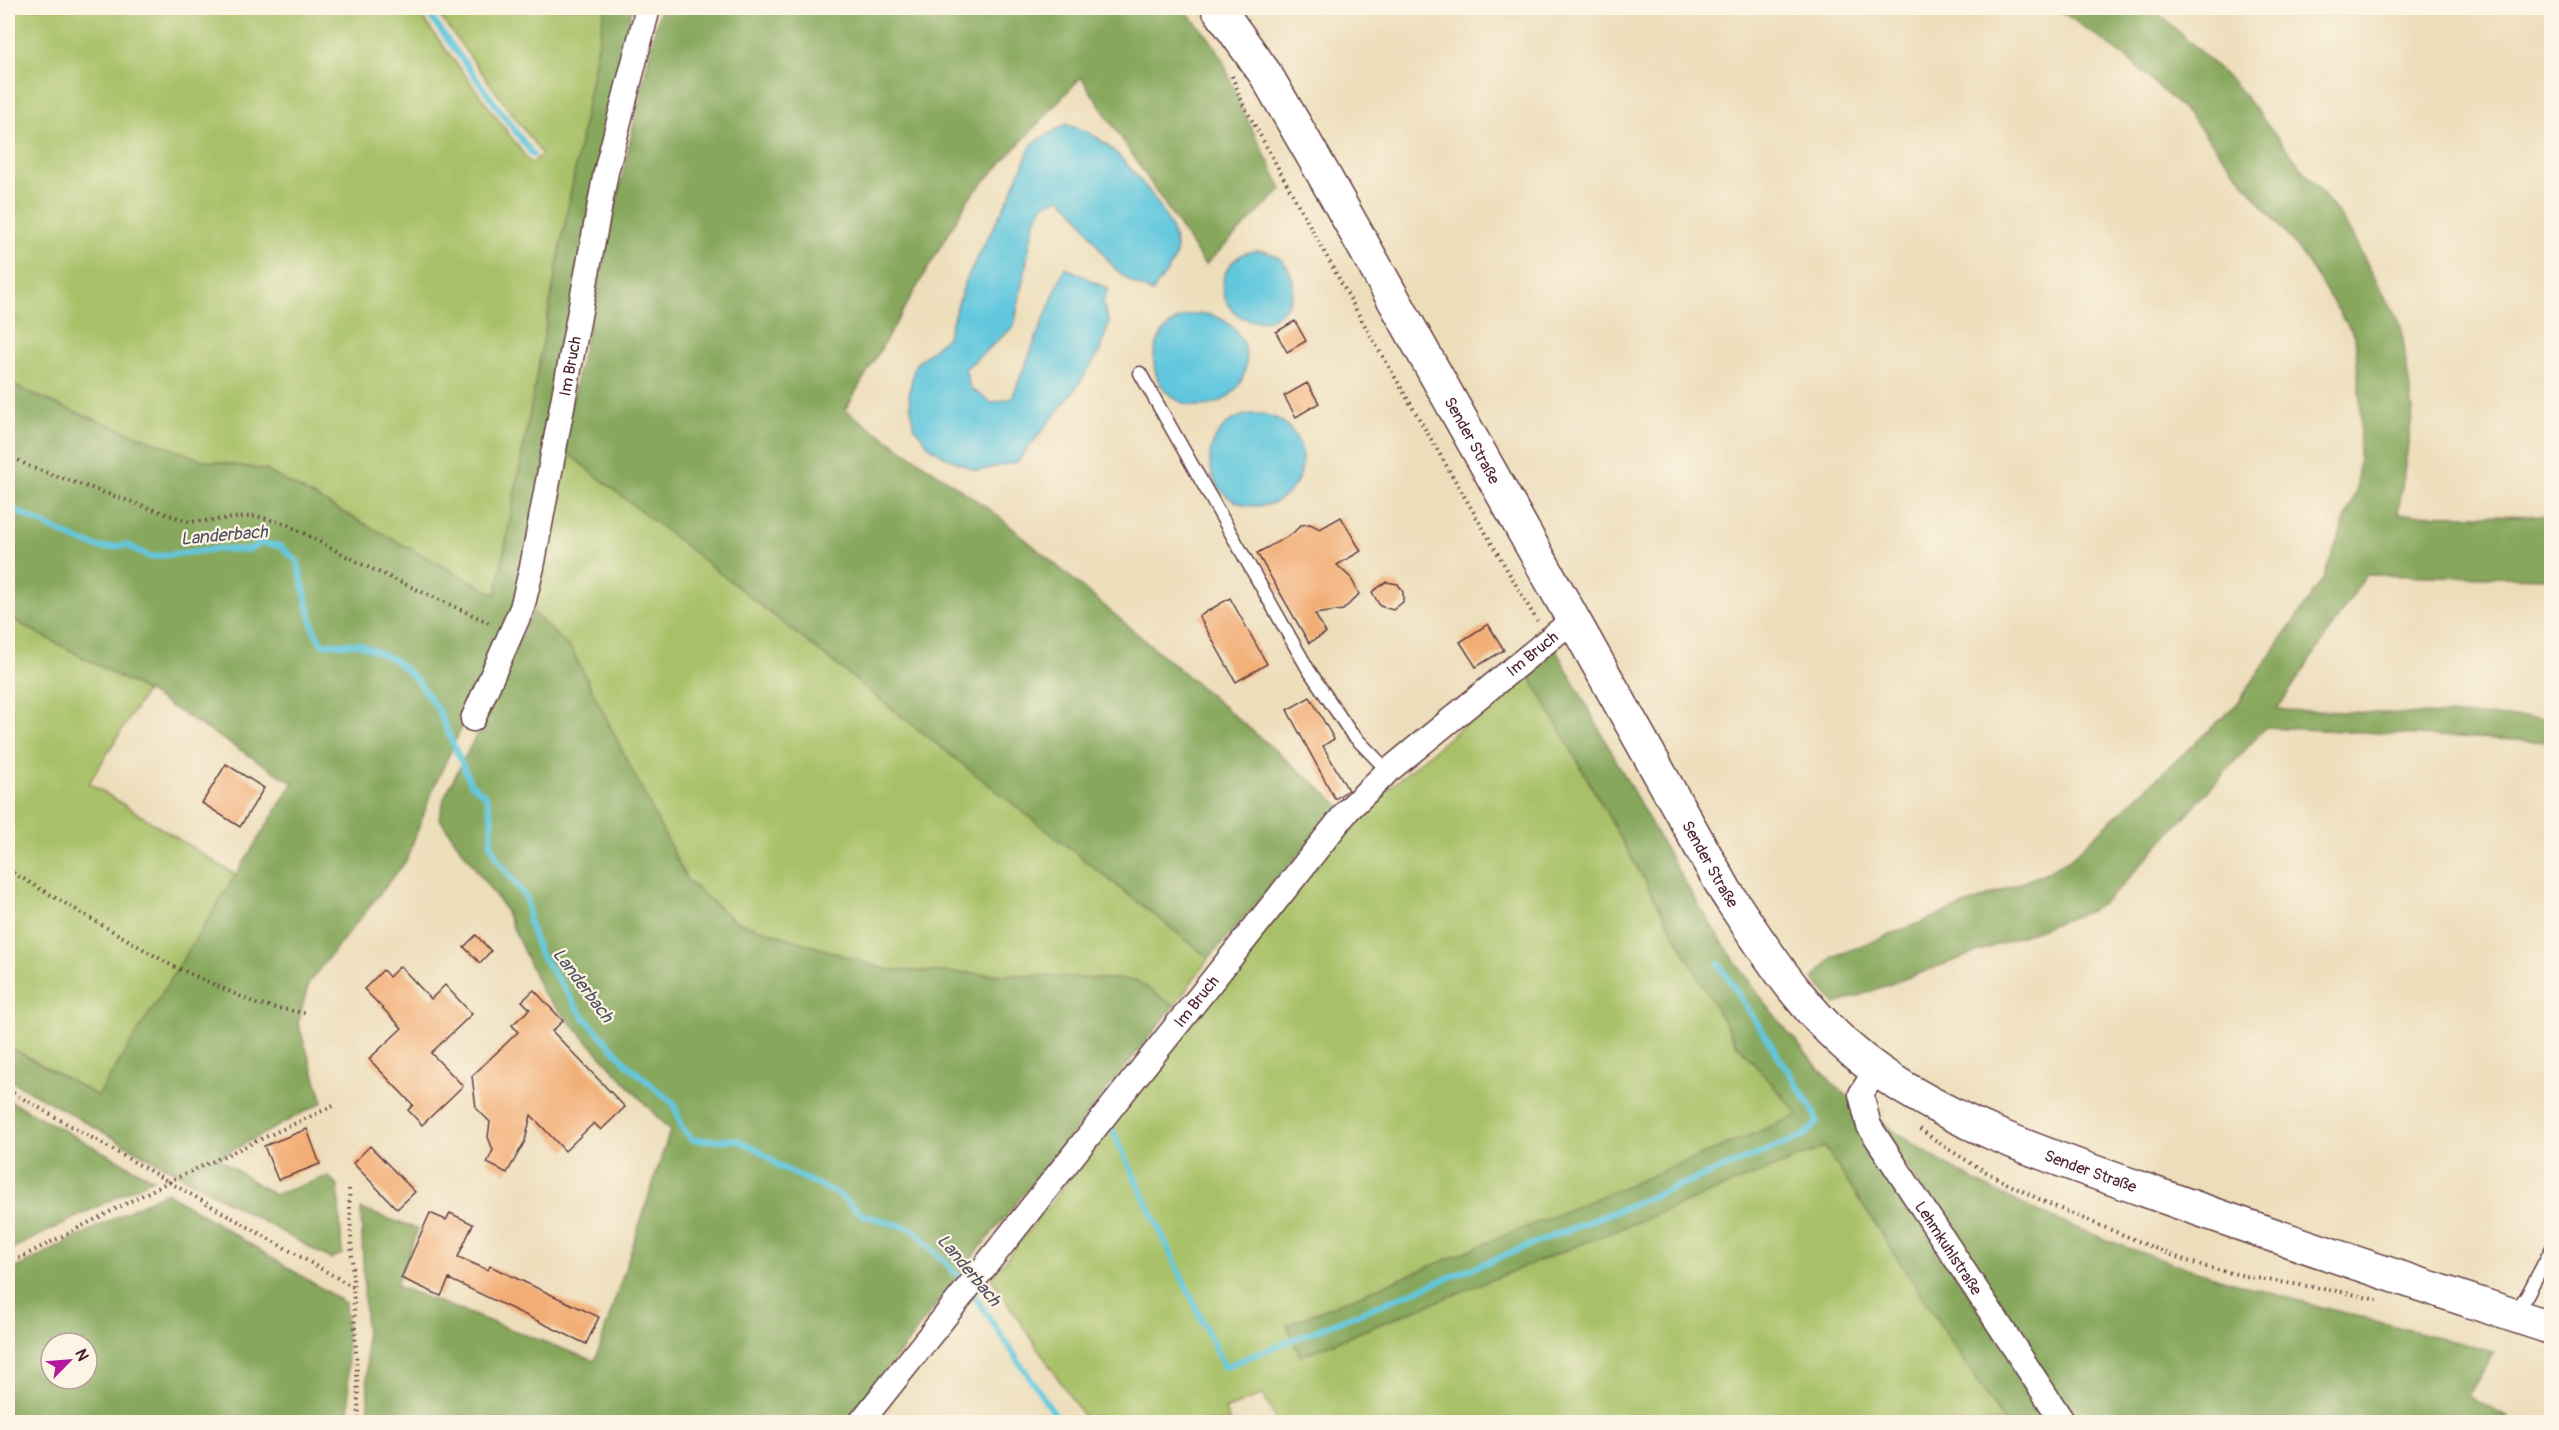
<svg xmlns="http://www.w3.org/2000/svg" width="2559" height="1430" font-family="Pangolin,sans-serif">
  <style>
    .green { fill: #a8c167; stroke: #797049; stroke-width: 1.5 }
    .forest { fill: #86a75c; stroke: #686344; stroke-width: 1.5; fill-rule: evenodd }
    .water { fill: #61c7de; stroke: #567384; stroke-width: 1.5 }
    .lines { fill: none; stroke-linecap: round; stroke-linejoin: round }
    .stream { stroke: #61c7de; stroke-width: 6 }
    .building { fill: #f2ad74 }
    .lane-casing { stroke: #623c41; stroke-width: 15 }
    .street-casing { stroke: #623c41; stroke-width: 27 }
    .secondary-casing { stroke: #623c41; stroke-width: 36 }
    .path { stroke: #623c41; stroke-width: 4; stroke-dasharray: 1.5 4.5; stroke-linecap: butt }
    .lane { stroke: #fff; stroke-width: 12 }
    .street { stroke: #fff; stroke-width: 24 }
    .secondary { stroke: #fff; stroke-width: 33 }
    .labels { text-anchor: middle; stroke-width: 4.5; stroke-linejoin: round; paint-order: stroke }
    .street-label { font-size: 16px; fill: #4a1f2b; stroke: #fcf5e5 }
    .water-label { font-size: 18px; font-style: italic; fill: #515161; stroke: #fcf5e5 }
  </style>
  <rect width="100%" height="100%" fill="#fcf5e5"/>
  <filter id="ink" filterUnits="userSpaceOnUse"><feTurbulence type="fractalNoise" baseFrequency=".0167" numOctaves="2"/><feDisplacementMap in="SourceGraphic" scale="12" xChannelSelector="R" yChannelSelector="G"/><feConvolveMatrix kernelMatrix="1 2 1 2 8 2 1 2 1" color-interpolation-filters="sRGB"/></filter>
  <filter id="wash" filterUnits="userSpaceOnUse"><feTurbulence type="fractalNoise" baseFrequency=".008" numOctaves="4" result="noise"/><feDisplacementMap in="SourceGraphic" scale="24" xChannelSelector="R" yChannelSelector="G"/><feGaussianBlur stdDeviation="1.35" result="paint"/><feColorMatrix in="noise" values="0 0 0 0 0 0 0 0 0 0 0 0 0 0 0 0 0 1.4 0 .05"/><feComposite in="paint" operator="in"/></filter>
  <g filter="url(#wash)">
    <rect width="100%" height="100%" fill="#eddebb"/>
    <path class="green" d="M8 8H415L531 164 542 154 434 8H605L496 595 265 470 202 460 65 408 8 383Z
      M561 448 1209 958 1174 1006 1135 980 888 970 735 921 687 880 572 650 532 612Z
      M8 617 146 691 89 783 236 875 98 1096 8 1046Z
      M1527 671 1735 1042 1800 1115 1287 1325 1300 1356 1825 1147 2004 1422H1277L1263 1394 1225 1410 1230 1422H1087L991 1278 1354 818Z"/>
    <path class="forest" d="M605 8H634L630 15 518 606 433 789 406 861 309 982 298 1023 323 1102 218 1158 274 1195 328 1176 338 1186 342 1254 330 1259 8 1079V1046L98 1096 293 783 146 691 8 617V383L65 408 202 460 265 470 496 595Z
      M660 8H1183L1209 38 1222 58 1240 105 1282 189 1205 265 1081 77 969 198 845 410 992 511 1341 806 1209 958 561 448Z
      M2056 8H2153L2234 83 2344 221 2401 326 2413 410 2398 514 2551 516V578L2366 575 2277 710 2551 718V742L2266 727 2118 890 2092 910 1836 1004 1813 979 1833 957 2041 875 2070 859 2237 704 2323 579 2357 488 2361 413 2355 336 2299 250 2191 117 2125 56Z
      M532 612 572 650 687 880 735 921 888 970 1135 980 1174 1006 960 1273 848 1422H369L361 1209 418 1229 396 1286 595 1361 670 1131 542 992 504 908 439 818 445 796 483 722Z
      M1556 650C1628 779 1694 917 1788 1032 1808 1055 1826 1080 1850 1098L1855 1123 2053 1422H2004L1825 1147 1300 1356 1287 1325 1799 1115 1735 1042 1527 671Z
      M8 1100 153 1179 8 1251Z
      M1875 1117C2047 1248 2289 1297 2494 1352L2468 1396 2515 1422H2073Z
      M166 1192 345 1303 350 1422H8V1272ZM51 1343H87V1379H51Z"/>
    <path class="water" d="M1066 124C1075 128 1087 131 1096 137 1121 152 1185 225 1175 257 1171 269 1159 282 1152 292 1098 272 1099 231 1061 198L1044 204 1034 223 1014 326 965 369 970 388 992 403 1012 398 1065 267 1108 289 1103 303 1109 323 1099 353 1076 388 1017 462 977 471 945 457 929 446 914 427 909 395 915 365 947 337 966 280 1011 193 1032 144Z
      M1223 286a35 35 0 1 1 70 0a35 35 0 1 1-70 0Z
      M1154 360a46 46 0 1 1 92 0a46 46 0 1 1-92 0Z
      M1210 460a46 46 0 1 1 92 0a46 46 0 1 1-92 0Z"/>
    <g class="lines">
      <path class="stream" d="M424 8 533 155
        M8 507 77 540 102 548 127 545 150 557 216 549 248 550 261 543 280 546 297 561 314 630 322 644H359L395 660 417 680 438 710 471 784 486 796 492 819 491 845 498 860 527 899 529 923 539 952 583 1016 628 1065 674 1104 682 1128 693 1140H737L759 1150 780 1167 838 1194 863 1215 913 1229 965 1283
        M1112 1129 1224 1367 1804 1136 1817 1123 1813 1110 1719 964
        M971 1291 1060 1422"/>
    </g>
    <g id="blocks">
      <path class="building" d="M1295 321 1306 341 1287 352 1276 332Z
        M1307 383 1319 403 1296 417 1284 396Z
        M1341 517 1361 551 1337 565 1351 578 1359 594 1343 610 1315 614 1326 633 1309 643 1257 553 1292 534 1301 525 1310 524 1320 529Z
        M1386 582 1398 584 1403 592V602L1393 610 1380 606 1372 592Z
        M1230 598 1267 664 1236 682 1199 616Z
        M1488 624 1504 650 1476 667 1460 642Z
        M1310 697 1334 739 1323 746 1348 790 1335 799 1287 710Z
        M226 764 264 788 240 827 202 803Z
        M476 935 491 951 480 963 464 947Z
        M400 966 431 999 445 985 472 1014 431 1053 463 1086 422 1125 408 1110 413 1105 369 1059 402 1028 364 989 383 970 389 977Z
        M534 990 563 1021 552 1031 625 1107 601 1130 594 1123 565 1151 531 1115 525 1141 507 1173 487 1163 493 1150 488 1137 490 1122 476 1108 472 1076 518 1032 512 1025 530 1009 522 1001Z
        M307 1129 320 1164 278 1180 264 1146Z
        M370 1146 415 1192 397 1209 353 1163Z
        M430 1213 446 1220 450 1213 473 1224 458 1257 488 1270 490 1266 599 1317 586 1344 449 1279 441 1296 401 1278Z"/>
    </g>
  </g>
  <g filter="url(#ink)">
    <use href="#blocks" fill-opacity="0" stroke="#623c41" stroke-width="1.5"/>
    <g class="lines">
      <g class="lane-casing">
        <path id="lane" d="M1140 373 1308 669 1351 733 1388 771
          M2512 1313 2526 1297 2552 1248"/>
      </g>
      <g class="street-casing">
        <g id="street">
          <path id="s1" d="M473 719 522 608 532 567 606 172 648 8"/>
          <path id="s2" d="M1876 1070 1861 1094 1869 1126 2063 1422"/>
          <path id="s3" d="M861 1422 1348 810 1388 771 1574 619"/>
        </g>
      </g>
      <g class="secondary-casing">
        <g id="secondary">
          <path id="s4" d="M1218 8 1266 75 1321 170 1726 892C1769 957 1812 1025 1878 1071 1959 1127 2052 1157 2145 1190 2280 1239 2416 1283 2552 1328"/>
        </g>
      </g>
      <path class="path" d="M1232 76 1243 104 1361 319 1537 621
        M8 454 30 467 190 522 257 516 288 525 361 564 492 624
        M8 870 169 964 257 1004 309 1014
        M8 1090 355 1288
        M1920 1129C1985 1177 2046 1204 2121 1234 2146 1244 2171 1256 2197 1264 2257 1283 2320 1284 2380 1301
        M349 1189 359 1422
        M8 1264 170 1181 333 1106"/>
      <use href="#lane" class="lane"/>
      <use href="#street" class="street"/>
      <use href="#secondary" class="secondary"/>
    </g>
  </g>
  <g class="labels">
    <g class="street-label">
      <text dy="6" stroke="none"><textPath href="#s1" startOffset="368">Im Bruch</textPath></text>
      <text dy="6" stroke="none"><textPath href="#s4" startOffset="502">Sender Straße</textPath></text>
      <text dy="6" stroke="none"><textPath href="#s3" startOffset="1024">Im Bruch</textPath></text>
      <text dy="6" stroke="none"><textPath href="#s4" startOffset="988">Sender Straße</textPath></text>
      <text dy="6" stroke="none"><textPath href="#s3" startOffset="538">Im Bruch</textPath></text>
      <text dy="6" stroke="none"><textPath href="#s4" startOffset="1492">Sender Straße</textPath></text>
      <text dy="6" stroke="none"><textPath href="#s2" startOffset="207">Lehmkuhlstraße</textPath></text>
    </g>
    <g class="water-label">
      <text transform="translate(224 535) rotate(-5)" y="6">Landerbach</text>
      <text transform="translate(583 985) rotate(53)" y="6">Landerbach</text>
      <text transform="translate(969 1270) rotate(50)" y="6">Landerbach</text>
    </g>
  </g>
  <rect width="2559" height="1430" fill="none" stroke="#fcf5e5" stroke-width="30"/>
  <g transform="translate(69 1361) rotate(65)"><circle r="28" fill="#fcf5e5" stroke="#b59f9b" stroke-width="1.5"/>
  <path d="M0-4.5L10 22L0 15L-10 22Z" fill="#b5179e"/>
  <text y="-9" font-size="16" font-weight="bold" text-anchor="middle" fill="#4a1f2b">N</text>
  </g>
</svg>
